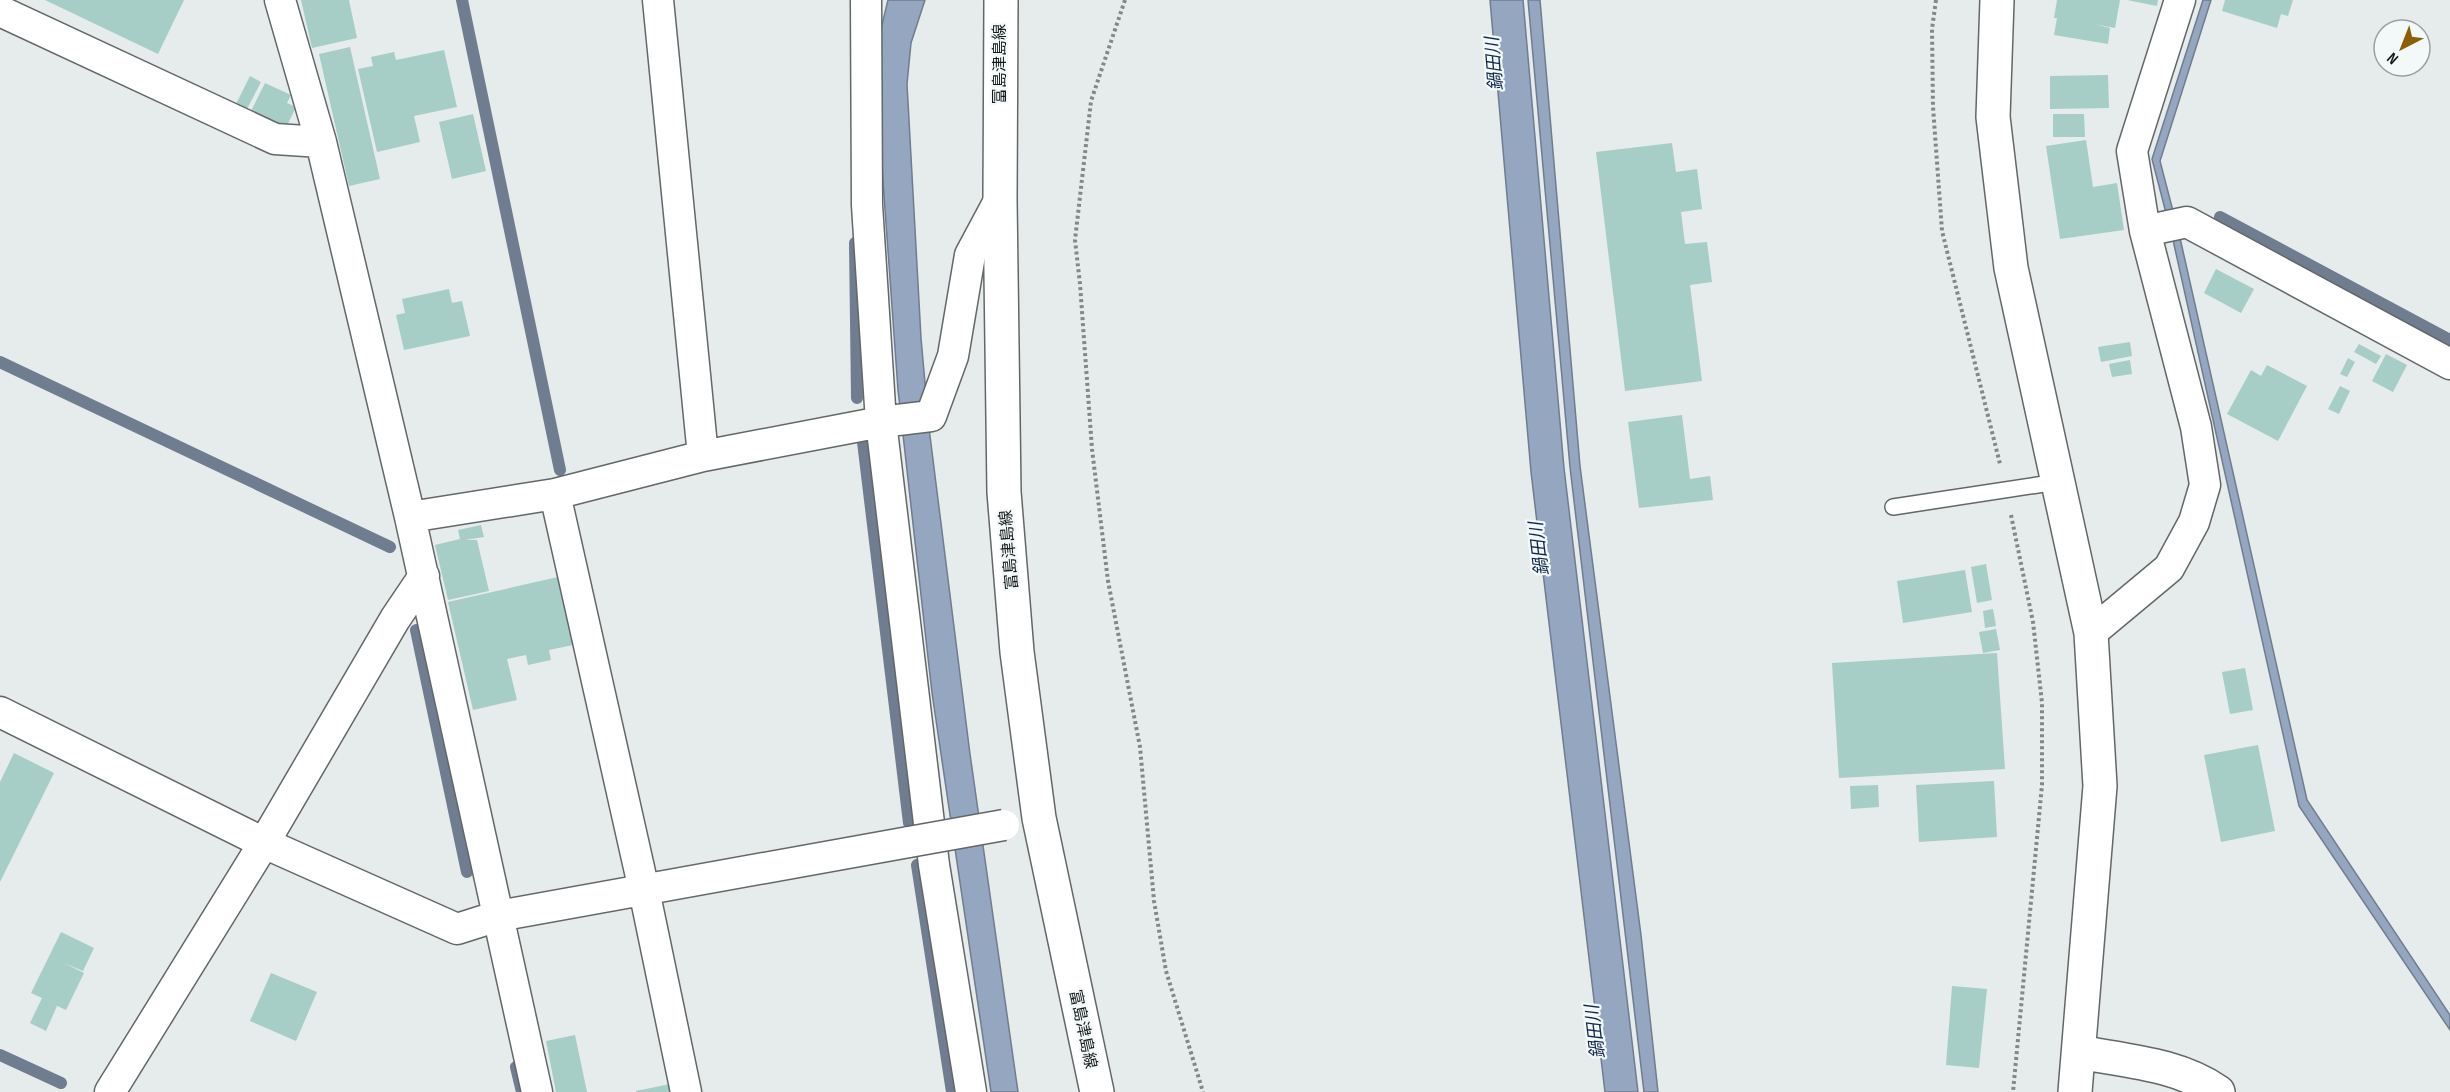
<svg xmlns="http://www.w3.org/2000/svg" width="2450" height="1092" font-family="'Sofia Sans Condensed','Noto Sans JP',sans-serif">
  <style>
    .water { fill: #95a6c1; stroke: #707c8f; stroke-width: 1.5 }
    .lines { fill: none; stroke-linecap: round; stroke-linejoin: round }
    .stream { stroke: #707c8f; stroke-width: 12 }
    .building { fill: #a6cec6 }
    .service-casing { stroke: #636768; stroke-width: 18 }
    .minor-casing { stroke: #636768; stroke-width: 33 }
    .tertiary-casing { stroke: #636768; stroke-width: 36 }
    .secondary-casing { stroke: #636768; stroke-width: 36 }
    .path { stroke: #848787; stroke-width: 4; stroke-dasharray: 3 3; stroke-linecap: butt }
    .service { stroke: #fff; stroke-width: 15 }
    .minor { stroke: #fff; stroke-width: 30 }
    .tertiary { stroke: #fff; stroke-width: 33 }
    .secondary { stroke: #fff; stroke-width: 33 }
    .minor-bridge-casing { stroke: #636768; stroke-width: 33; stroke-linecap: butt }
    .minor-bridge { stroke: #fff; stroke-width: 30 }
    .labels { text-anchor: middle; stroke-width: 4.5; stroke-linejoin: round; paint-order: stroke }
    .street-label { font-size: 16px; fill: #18191a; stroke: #f3f8f9 }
    .water-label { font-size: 18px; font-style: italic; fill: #11284d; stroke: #f3f8f9 }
  </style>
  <rect width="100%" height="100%" fill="#e6ebeb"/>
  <path class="water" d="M888 0H925L911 43 907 84 921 338 929 428 970 754 1018 1092H991L932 693 898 390 877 98 879 37Z
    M1490 0H1523L1564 468 1638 1092H1605L1531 472Z
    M1528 0H1540L1580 466 1641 935 1658 1092H1644L1570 467Z
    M2203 0H2211L2160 161 2180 238 2307 800 2450 1015V1030L2299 806 2173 240 2152 159Z"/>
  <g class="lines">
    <path class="stream" d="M462 0 560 470
      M2220 217 2450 340
      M855 243 857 398
      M0 362 390 547
      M863 442 909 823
      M416 630 467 872
      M917 865 952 1092
      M0 1055 61 1083
      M516 1067 522 1092"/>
  </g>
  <path class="building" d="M45 0H184L158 54Z
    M301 0H349L357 38 312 48Z
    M2057 0H2120L2115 28 2094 24 2110 28 2108 44 2054 35 2057 18H2054Z
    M2127 0H2158L2157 6Z
    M2225 0H2293L2288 16 2281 14 2277 28 2222 11Z
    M350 47 380 179 349 186 319 54Z
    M444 50 457 107 414 116 420 142 377 152 358 69 373 66 371 57 394 52 396 60Z
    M2108 75 2109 108 2050 109V76Z
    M250 76 261 82 247 109 236 104Z
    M265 83 291 95 287 103 296 107 285 130 250 113Z
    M473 114 486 171 452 179 439 122Z
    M2053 114H2084L2085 137H2053Z
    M2086 140 2093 187 2117 183 2124 230 2060 239 2046 146Z
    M1672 143 1676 172 1697 169 1702 209 1681 212 1685 244 1707 242 1712 282 1690 285 1702 381 1625 391 1596 152Z
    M2216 269 2254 289 2241 313 2204 293Z
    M449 289 452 303 462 301 470 336 404 350 396 315 405 313 402 299Z
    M2130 342 2132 356 2101 362 2098 347Z
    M2359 344 2381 356 2376 364 2354 352Z
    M2386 354 2407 365 2393 392 2372 381Z
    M2348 358 2355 362 2347 377 2340 374Z
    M2130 360 2132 374 2112 377 2109 364Z
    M2267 365 2307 386 2278 441 2227 414 2251 370 2261 376Z
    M2340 386 2350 391 2339 414 2328 409Z
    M1682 415 1690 479 1710 476 1713 500 1639 508 1628 422Z
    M481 525 484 537 465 540H477L489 591 448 600 435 545 460 539 458 530Z
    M1986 564 1992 600 1977 603 1971 567Z
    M1965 570 1972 612 1903 623 1897 581Z
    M558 577 573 645 549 650 551 660 528 665 526 655 507 659 517 700 473 710 448 602Z
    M1993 609 1996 626 1985 628 1983 611Z
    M1996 629 2000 650 1983 653 1979 632Z
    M1997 653 2005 769 1839 778 1832 663Z
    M2245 668 2253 710 2230 714 2222 672Z
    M2258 745 2275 831 2221 842 2204 755Z
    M14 753 54 773 0 882V782Z
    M1994 781 1997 837 1919 842 1916 785Z
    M1878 785 1879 807 1851 809 1850 786Z
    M61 932 94 948 83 971 64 963 84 973 66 1010 51 1003 57 1006 46 1031 30 1023 42 998 31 993Z
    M271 973 317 992 296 1041 250 1021Z
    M1952 986 1987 989 1979 1068 1946 1065Z
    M575 1035 587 1092H556L546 1041Z
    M670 1084 672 1092H636V1091Z"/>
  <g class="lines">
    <g class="service-casing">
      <path id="service" d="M1893 507 2057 482"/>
    </g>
    <g class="minor-casing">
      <path id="minor" d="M280 0 321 142 410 517 537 1092
        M658 0 703 456
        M866 0 867 205 881 422 934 865 971 1092
        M0 11 275 139 321 142
        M2145 231 2187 222 2450 364
        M555 494 644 890 686 1092
        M410 517 555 494 703 456 881 422 931 416 953 356 970 255 1000 199
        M2091 633 2169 568 2194 522 2205 485 2196 427 2145 231 2132 151 2180 0
        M0 712 264 843 457 929 498 916 909 842
        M110 1092 264 843 395 619 424 576"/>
    </g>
    <g class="tertiary-casing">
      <path id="tertiary" d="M1997 0 1993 117 2011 268 2091 633 2100 786 2075 1092
        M2079 1052C2126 1061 2178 1064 2218 1092"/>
    </g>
    <g class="secondary-casing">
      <path id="secondary" d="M1001 0 1000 199 1004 492 1017 652 1039 818 1097 1092"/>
    </g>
    <path class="path" d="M1125 0 1091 101 1075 240 1080 284 1092 449 1108 581 1140 747 1154 901 1166 971 1203 1092
      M1936 0 1932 29 1933 107 1942 231 2000 464
      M2011 515 2033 622 2042 703V785L2013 1092"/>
    <use href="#service" class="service"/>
    <use href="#minor" class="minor"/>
    <use href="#tertiary" class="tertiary"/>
    <use href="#secondary" class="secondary"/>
    <g class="minor-bridge-casing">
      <path id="minor-bridge" d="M909 842 1004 825"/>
    </g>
    <use href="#minor-bridge" class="minor-bridge"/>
  </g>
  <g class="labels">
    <g class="street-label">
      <text transform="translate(999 64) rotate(-90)" y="6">富島津島線</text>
      <text transform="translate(1008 550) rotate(-95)" y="6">富島津島線</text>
      <text transform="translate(1084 1029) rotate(78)" y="6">富島津島線</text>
    </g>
    <g class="water-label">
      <text transform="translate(1494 64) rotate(-95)" y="6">鍋田川</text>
      <text transform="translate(1539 549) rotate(-97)" y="6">鍋田川</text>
      <text transform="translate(1595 1032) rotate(-97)" y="6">鍋田川</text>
    </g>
  </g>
  <g transform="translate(2402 48) rotate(222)"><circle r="28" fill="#f3f8f9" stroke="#9b9fa0" stroke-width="1.5"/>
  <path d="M0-4.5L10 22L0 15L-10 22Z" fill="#8d5f05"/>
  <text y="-9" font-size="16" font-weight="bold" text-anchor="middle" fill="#18191a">N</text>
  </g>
</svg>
